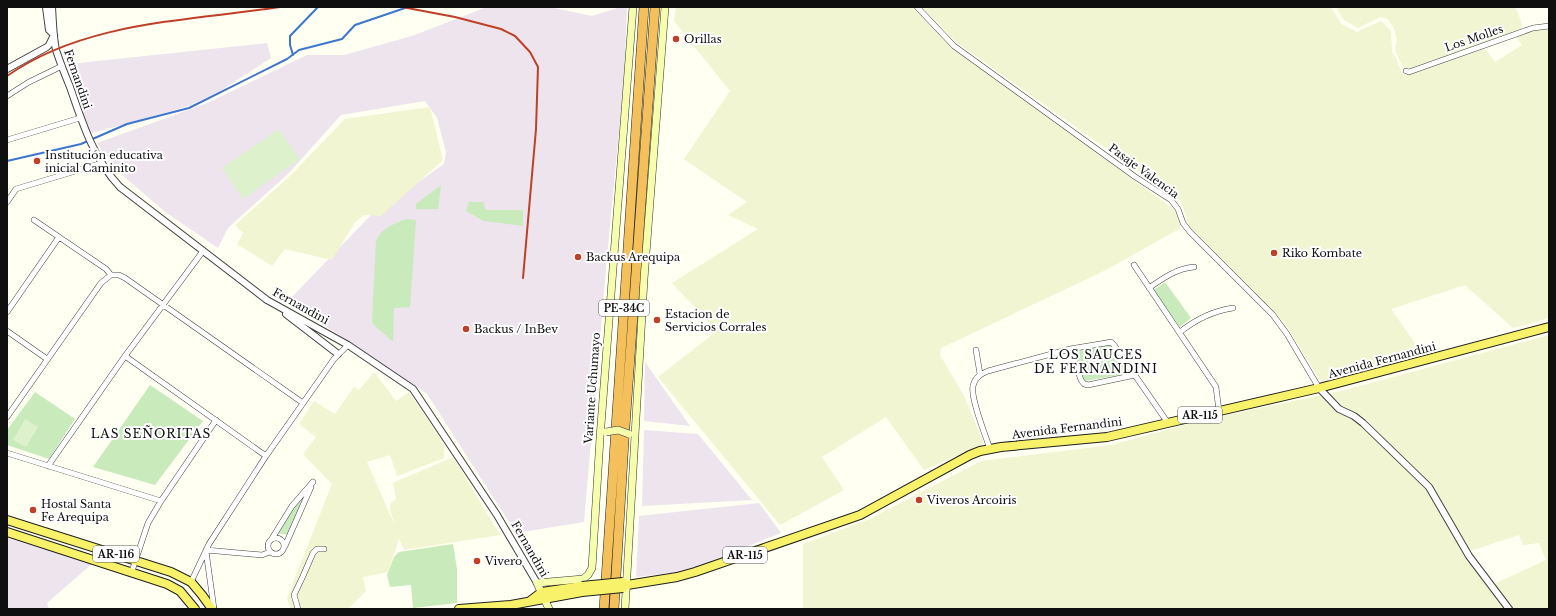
<svg xmlns="http://www.w3.org/2000/svg" width="1556" height="616" font-family="'Libre Baskerville',serif">
  <style>
    .industrial { fill: #ede4ed }
    .farmland { fill: #f1f5d1 }
    .green { fill: #c9eabb }
    .pitch { fill: #ddf1cd }
    .lines { fill: none; stroke-linecap: round; stroke-linejoin: round }
    .stream { stroke: #3e76cd; stroke-width: 2 }
    .minor-casing { stroke: #424242; stroke-width: 6 }
    .tertiary-casing { stroke: #424242; stroke-width: 8 }
    .secondary-casing { stroke: #313131; stroke-width: 8 }
    .primary-casing { stroke: #202020; stroke-width: 10 }
    .motorway-casing { stroke: #202020; stroke-width: 10 }
    .minor { stroke: #fff; stroke-width: 5 }
    .tertiary { stroke: #fff; stroke-width: 6 }
    .secondary { stroke: #f6fead; stroke-width: 7 }
    .primary { stroke: #f7f269; stroke-width: 8 }
    .motorway { stroke: #f3c05b; stroke-width: 9 }
    .rail { stroke: #bf4027; stroke-width: 2 }
    .secondary-bridge-casing { stroke: #313131; stroke-width: 8; stroke-linecap: butt }
    .primary-bridge-casing { stroke: #202020; stroke-width: 10; stroke-linecap: butt }
    .secondary-bridge { stroke: #f6fead; stroke-width: 7 }
    .primary-bridge { stroke: #f7f269; stroke-width: 8 }
    .poi-dot { fill: #bf4027; stroke: #fff; stroke-width: 1.5 }
    .labels { text-anchor: middle; stroke-width: 4; stroke-linejoin: round; paint-order: stroke }
    .shield { fill: #fff; stroke: #575757; stroke-width: 1 }
    .shield-label { font-size: 10px; font-weight: bold; fill: #0f0f0f }
    .street-label { font-size: 11px; fill: #0f0f0f; stroke: #fff }
    .poi-label { font-size: 11px; fill: #0f0f0f; stroke: #fff; text-anchor: start }
    .neighbourhood-label { font-size: 12px; letter-spacing: 1px; fill: #0f0f0f; stroke: #fff }
  </style>
  <rect width="100%" height="100%" fill="#fffff2"/>
  <path class="industrial" d="M487 7H550L592 16 621 7H627L624 78 608 246 584 522 516 533 427 394 288 301 371 215 444 164 446 152 437 118 425 101 341 115 288 174 228 228 218 248 164 211 114 168 97 143 205 104 307 55H344L412 36Z
    M267 43 271 58 222 90 189 106 89 134 69 64Z
    M645 362 690 426 644 421Z
    M644 430 698 434 752 500 642 506Z
    M759 503 781 533 686 571 636 577 639 516Z
    M7 538 93 563 47 603 49 609H7Z"/>
  <path class="farmland" d="M676 7H912L952 48 1175 210 1181 228 1104 271 941 348 940 355 964 396 984 444 924 470 886 417 822 457 844 490 780 525 658 377 717 331 672 283 758 229 728 215 747 202 684 159 730 91 674 21Z
    M922 7H1331L1341 24 1357 32 1381 21 1391 31 1392 52 1396 58 1403 76 1431 65 1485 49 1495 62 1522 45 1516 36 1539 29H1549V318L1513 328 1465 285 1391 309 1422 353 1321 382 1284 322 1189 226 1181 201 957 43Z
    M1336 7H1515L1521 21 1522 30 1409 70 1402 65 1395 50 1397 39 1394 29 1388 19 1380 17 1358 28 1344 20Z
    M430 107 443 160 381 216 364 215 355 222 332 260 285 249 272 266 237 244 243 233 235 225 292 174 345 119Z
    M1549 335V609H1513L1494 584 1546 560 1539 543 1523 545 1519 535 1470 551 1430 485 1364 417 1343 406 1330 394Z
    M374 372 396 401 409 392 444 444V458L397 476 390 455 367 462 395 526 390 510V504L396 499 393 483 453 457 500 535 404 550 399 538 388 572 363 577 366 591 348 609H291L287 598 332 484 303 454 316 437 299 424 314 401 335 414 354 387 359 390Z
    M1322 395 1337 411 1360 422 1427 490 1466 555 1506 609H803V544L870 519 981 461 1111 445 1203 420Z"/>
  <path class="green" d="M441 185 438 209H416V204Z
    M469 202H483L486 210H523V226L484 221 466 211Z
    M406 219 416 220 410 307 394 308 393 342 372 323 376 241C381 228 394 224 406 219Z
    M1165 282 1191 318 1180 327 1154 290Z
    M1107 344 1110 345 1127 370 1125 374 1085 381 1083 379 1075 352Z
    M150 385 203 421 155 485 93 467Z
    M35 392 75 419 49 459 7 445V430Z
    M298 499H303L288 535 276 533Z
    M453 544 457 569V603L413 608 411 585 390 587 387 575 394 557 399 552Z"/>
  <path class="pitch" d="M279 129 300 159 243 199 222 168Z
    M25 419 38 427 26 447 13 440Z"/>
  <g class="lines">
    <path class="stream" d="M293 55 290 45V36L318 7
      M7 161 81 144 127 124 189 108 287 59 299 50 342 39 355 25 408 7"/>
    <g class="minor-casing">
      <path id="minor" d="M917 7 954 46 1134 176 1171 200 1178 209 1183 223 1190 232 1273 315 1287 334 1319 388
        M1406 71 1409 72 1533 28 1549 26
        M7 96 29 82 62 66
        M7 140 80 118
        M7 202 16 189 102 163
        M34 220 106 269 111 275
        M1134 265 1216 387 1219 411
        M1149 288C1163 278 1178 268 1194 267
        M7 312 59 237
        M7 331 47 359
        M1180 332C1195 320 1213 311 1233 308
        M1070 349 1081 380 1084 384 1088 385 1135 375
        M976 350 980 374
        M125 356 266 456
        M7 417 101 283 111 275H119L125 278 303 403
        M990 449C986 437 970 397 973 386 975 377 981 374 988 371L1070 349 1106 343 1111 342 1114 345 1168 423
        M7 453 161 501
        M48 466 125 356 203 251
        M268 546a8 8 0 1 1 16 0a8 8 0 1 1-16 0Z
        M271 540 292 506 313 482
        M285 546 311 487
        M206 550 262 555 270 552
        M206 551 214 609
        M132 571 148 523 161 501 216 420
        M191 582 209 544 266 456 334 359 348 345
        M298 609 294 595 303 576 313 553 317 549H324"/>
    </g>
    <g class="tertiary-casing">
      <path id="tertiary" d="M46 7 49 30 54 35
        M52 7C53 21 53 36 56 50 60 62 65 75 70 87 82 122 94 160 120 187L267 300 348 345 413 389 497 515 537 583
        M7 69 47 47 49 45 54 35
        M286 314 338 354
        M1319 388 1339 409 1354 416 1363 423 1429 487 1469 556 1509 609"/>
    </g>
    <g class="secondary-casing">
      <path id="secondary" d="M549 609 537 583 583 579 588 575 592 568 600 438 633 7
        M625 609 644 279 665 7"/>
    </g>
    <g class="primary-casing">
      <path id="primary" d="M7 520 171 572 191 582 202 595 212 609
        M7 532 167 584 180 591 195 609
        M627 585 677 577 695 572 860 515 970 455 980 451 1001 447 1107 437 1319 388 1549 327
        M530 601 542 592 582 586
        M459 609 511 605 582 592"/>
    </g>
    <g class="motorway-casing">
      <path id="motorway" d="M604 609 644 7
        M614 609 624 441 655 7"/>
    </g>
    <use href="#minor" class="minor"/>
    <use href="#tertiary" class="tertiary"/>
    <use href="#secondary" class="secondary"/>
    <use href="#primary" class="primary"/>
    <use href="#motorway" class="motorway"/>
    <path class="rail" d="M402 7 455 17 501 29 515 36 530 52 538 67 536 129 523 278
      M7 76C85 21 189 21 280 7"/>
    <g class="secondary-bridge-casing">
      <path id="secondary-bridge" d="M606 432 618 430 629 434"/>
    </g>
    <g class="primary-bridge-casing">
      <path id="primary-bridge" d="M582 586 623 582
        M582 592 623 588"/>
    </g>
    <use href="#secondary-bridge" class="secondary-bridge"/>
    <use href="#primary-bridge" class="primary-bridge"/>
  </g>
  <g class="poi-dot">
    <circle cx="676" cy="39" r="4"/>
    <circle cx="37" cy="161" r="4"/>
    <circle cx="1274" cy="253" r="4"/>
    <circle cx="578" cy="257" r="4"/>
    <circle cx="657" cy="320" r="4"/>
    <circle cx="466" cy="329" r="4"/>
    <circle cx="919" cy="500" r="4"/>
    <circle cx="33" cy="510" r="4"/>
    <circle cx="477" cy="561" r="4"/>
  </g>
  <g class="labels">
    <g class="shield">
      <rect x="599" y="300" width="50" height="16" rx="3"/>
      <rect x="1178" y="407" width="44" height="16" rx="3"/>
      <rect x="93" y="546" width="46" height="16" rx="3"/>
      <rect x="723" y="547" width="44" height="16" rx="3"/>
    </g>
    <g class="shield-label">
      <text x="624" y="312">PE-34C</text>
      <text x="1200" y="419">AR-115</text>
      <text x="116" y="558">AR-116</text>
      <text x="745" y="559">AR-115</text>
    </g>
    <g class="street-label">
      <text transform="translate(1474 38) rotate(-19)" y="4">Los Molles</text>
      <text transform="translate(78 79) rotate(71)" y="4">Fernandini</text>
      <text transform="translate(1144 171) rotate(36)" y="4">Pasaje Valencia</text>
      <text transform="translate(301 306) rotate(29)" y="4">Fernandini</text>
      <text transform="translate(1382 360) rotate(-15)" y="4">Avenida Fernandini</text>
      <text transform="translate(592 388) rotate(-86)" y="4">Variante Uchumayo</text>
      <text transform="translate(1067 428) rotate(-7)" y="4">Avenida Fernandini</text>
      <text transform="translate(530 549) rotate(60)" y="4">Fernandini</text>
    </g>
    <g class="poi-label">
      <text x="684" y="43">Orillas</text>
      <text x="45" y="159">Institución educativa<tspan x="45" dy="13">inicial Caminito</tspan></text>
      <text x="1282" y="257">Riko Kombate</text>
      <text x="586" y="261">Backus Arequipa</text>
      <text x="665" y="318">Estacion de<tspan x="665" dy="13">Servicios Corrales</tspan></text>
      <text x="474" y="333">Backus / InBev</text>
      <text x="927" y="504">Viveros Arcoiris</text>
      <text x="41" y="508">Hostal Santa<tspan x="41" dy="13">Fe Arequipa</tspan></text>
      <text x="485" y="565">Vivero</text>
    </g>
    <g class="neighbourhood-label">
      <text x="1096" y="359">LOS SAUCES<tspan x="1096" dy="14">DE FERNANDINI</tspan></text>
      <text x="151" y="438">LAS SEÑORITAS</text>
    </g>
  </g>
  <rect width="1556" height="616" fill="none" stroke="#0f0f0f" stroke-width="16"/>
</svg>
